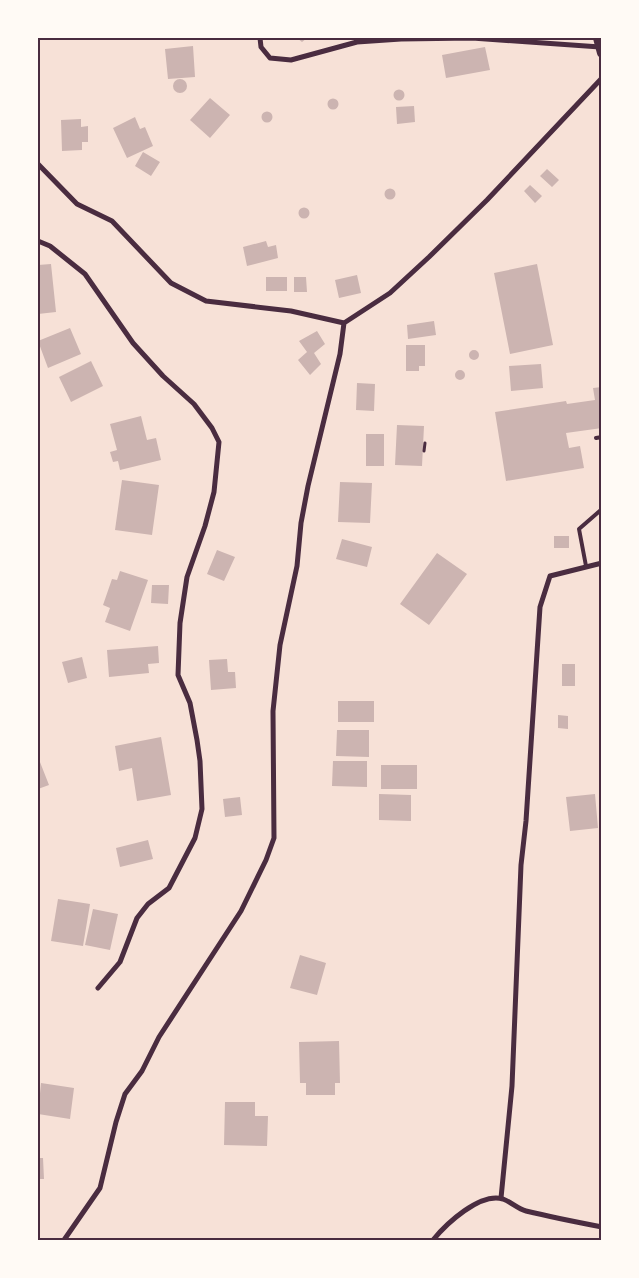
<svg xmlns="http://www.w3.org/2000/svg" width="639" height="1278" font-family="'Exo 2',sans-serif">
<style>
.building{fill:#ccb4b1}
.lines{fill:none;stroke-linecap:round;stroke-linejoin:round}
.path{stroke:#4a2c40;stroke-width:3}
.service{stroke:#4a2c40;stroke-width:4}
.minor{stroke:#4a2c40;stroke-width:5}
.secondary{stroke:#4a2c40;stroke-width:10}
.neatline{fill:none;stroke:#4a2c40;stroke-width:2}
</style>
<rect width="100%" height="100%" fill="#f7e1d7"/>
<path class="building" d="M297,38h10l-5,4z
M193,46l2,31 -27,2 -3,-30z
M485,47l5,23 -44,8 -4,-23z
M173 86a7 7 0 1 1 14 0a7 7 0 1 1-14 0Z
M393.5 95a5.5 5.5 0 1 1 11 0a5.5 5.5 0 1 1-11 0Z
M210,98l20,17 -20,23 -20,-18z
M327.5 104a5.5 5.5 0 1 1 11 0a5.5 5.5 0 1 1-11 0Z
M414,106l1,16 -18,2 -1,-17z
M261.5 117a5.5 5.5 0 1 1 11 0a5.5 5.5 0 1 1-11 0Z
M135,117l5,12 5,-2 8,19 -26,12 -14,-30z
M81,119v8l7,-1v16h-6v8l-20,1 -1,-31z
M143,152l17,10 -9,14 -16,-10z
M547,169l12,11 -7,7 -12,-11z
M530,185l12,11 -7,7 -11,-12z
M384.5 194a5.5 5.5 0 1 1 11 0a5.5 5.5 0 1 1-11 0Z
M298.5 213a5.5 5.5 0 1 1 11 0a5.5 5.5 0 1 1-11 0Z
M266,241l2,6 8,-2 2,13 -31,8 -4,-19z
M51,264l5,48 -18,2v-49z
M537,264l16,81 -43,9 -16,-81z
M357,275l4,18 -22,5 -4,-18z
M266,277h21v14h-21z
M294,277h12l1,15h-13z
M434,321l2,14 -28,4 -1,-14z
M70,328l11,26 -33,14 -10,-27z
M317,331l8,13 -11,9 7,11 -11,11 -12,-15 9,-8 -8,-11z
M406,345h19v21h-6v5h-13z
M469 355a5 5 0 1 1 10 0a5 5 0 1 1-10 0Z
M91,361l12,25 -32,16 -12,-25z
M541,364l2,24 -32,3 -2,-25z
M455 375a5 5 0 1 1 10 0a5 5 0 1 1-10 0Z
M357,383l18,1 -1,27 -18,-1z
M602,387v41l-36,5 3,15 11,-2 4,22 -78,13 -11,-69 71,-11 1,3 28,-4 -2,-12z
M141,416l6,24 9,-2 5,22 -41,10 -2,-9 -5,1 -3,-10 7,-2 -7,-26z
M397,425l27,1 -2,40 -27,-1z
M366,434h18v32h-18z
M122,480l37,5 -7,50 -37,-5z
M340,482l32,1 -2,40 -32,-1z
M554,536h15v12h-15z
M342,539l30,8 -5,20 -31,-8z
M217,550l18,7 -11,24 -17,-7z
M437,553l30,21 -38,51 -29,-21z
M120,571l28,9 -18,51 -25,-9 5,-14 -7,-3 9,-26 5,1z
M152,585h17l-1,19 -17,-1z
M158,646l1,17 -11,1 1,9 -40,4 -2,-27z
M82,657l5,21 -19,5 -6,-21z
M227,659l1,13h7l1,16 -25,2 -2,-30z
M562,664h13v22h-13z
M338,701h36v21h-36z
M558,715l10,1v13l-10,-1z
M337,730h32v27l-33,-1z
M161,737l10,58 -34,6 -5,-33 -13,3 -4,-25z
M38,757l11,28 -11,4z
M333,761h34v26l-35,-1z
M381,765h36v24h-36z
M599,790h3v24h-2z
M379,794l32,1v26l-32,-1z
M595,794l3,34 -28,3 -4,-34z
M240,797l2,18 -17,2 -2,-18z
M148,840l5,19 -33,8 -4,-19z
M58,899l32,5 -7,42 -32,-5z
M93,909l25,5 -8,36 -25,-5z
M300,955l26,8 -9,32 -27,-7z
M339,1041l1,42h-5v12h-29v-12h-6l-1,-41z
M41,1083l33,5 -4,31 -32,-5z
M225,1102h30v14h13l-1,30 -43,-1z
M38,1158h5l1,21h-6z"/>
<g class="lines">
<path class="path" d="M424,451l1,-8"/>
<path class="service" d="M596,438l6,-1
M586,566l-7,-37 23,-20"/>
<path class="minor" d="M260,38l1,9 9,11 21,2 66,-18 44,-3 71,-1 128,9
M38,164l39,40 35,17 59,62 35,18 85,10 53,12 46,-30 39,-36 58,-57 115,-122
M38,241l12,5 35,28 48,69 30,33 31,28 18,24 7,14 -5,50 -9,34 -18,51 -7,46 -2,52 12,28 7,37 3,21 2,48 -7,29 -26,50 -21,16 -11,14 -17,44 -22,26
M501,1198l11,-112 9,-221 5,-44 14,-214 10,-31 52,-13
M64,1240l36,-52 16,-66 9,-28 17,-23 17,-34 82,-126 25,-51 8,-22 -1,-127 7,-66 17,-79 4,-43 7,-37 32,-132 4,-31
M433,1240c13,-16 47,-48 70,-41 8,3 15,10 23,12 25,6 50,11 76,16"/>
<path class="secondary" d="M598,38l4,15"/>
</g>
<rect width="639" height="1278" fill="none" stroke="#fffaf5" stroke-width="78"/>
<rect x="39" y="39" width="561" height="1200" class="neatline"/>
</svg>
